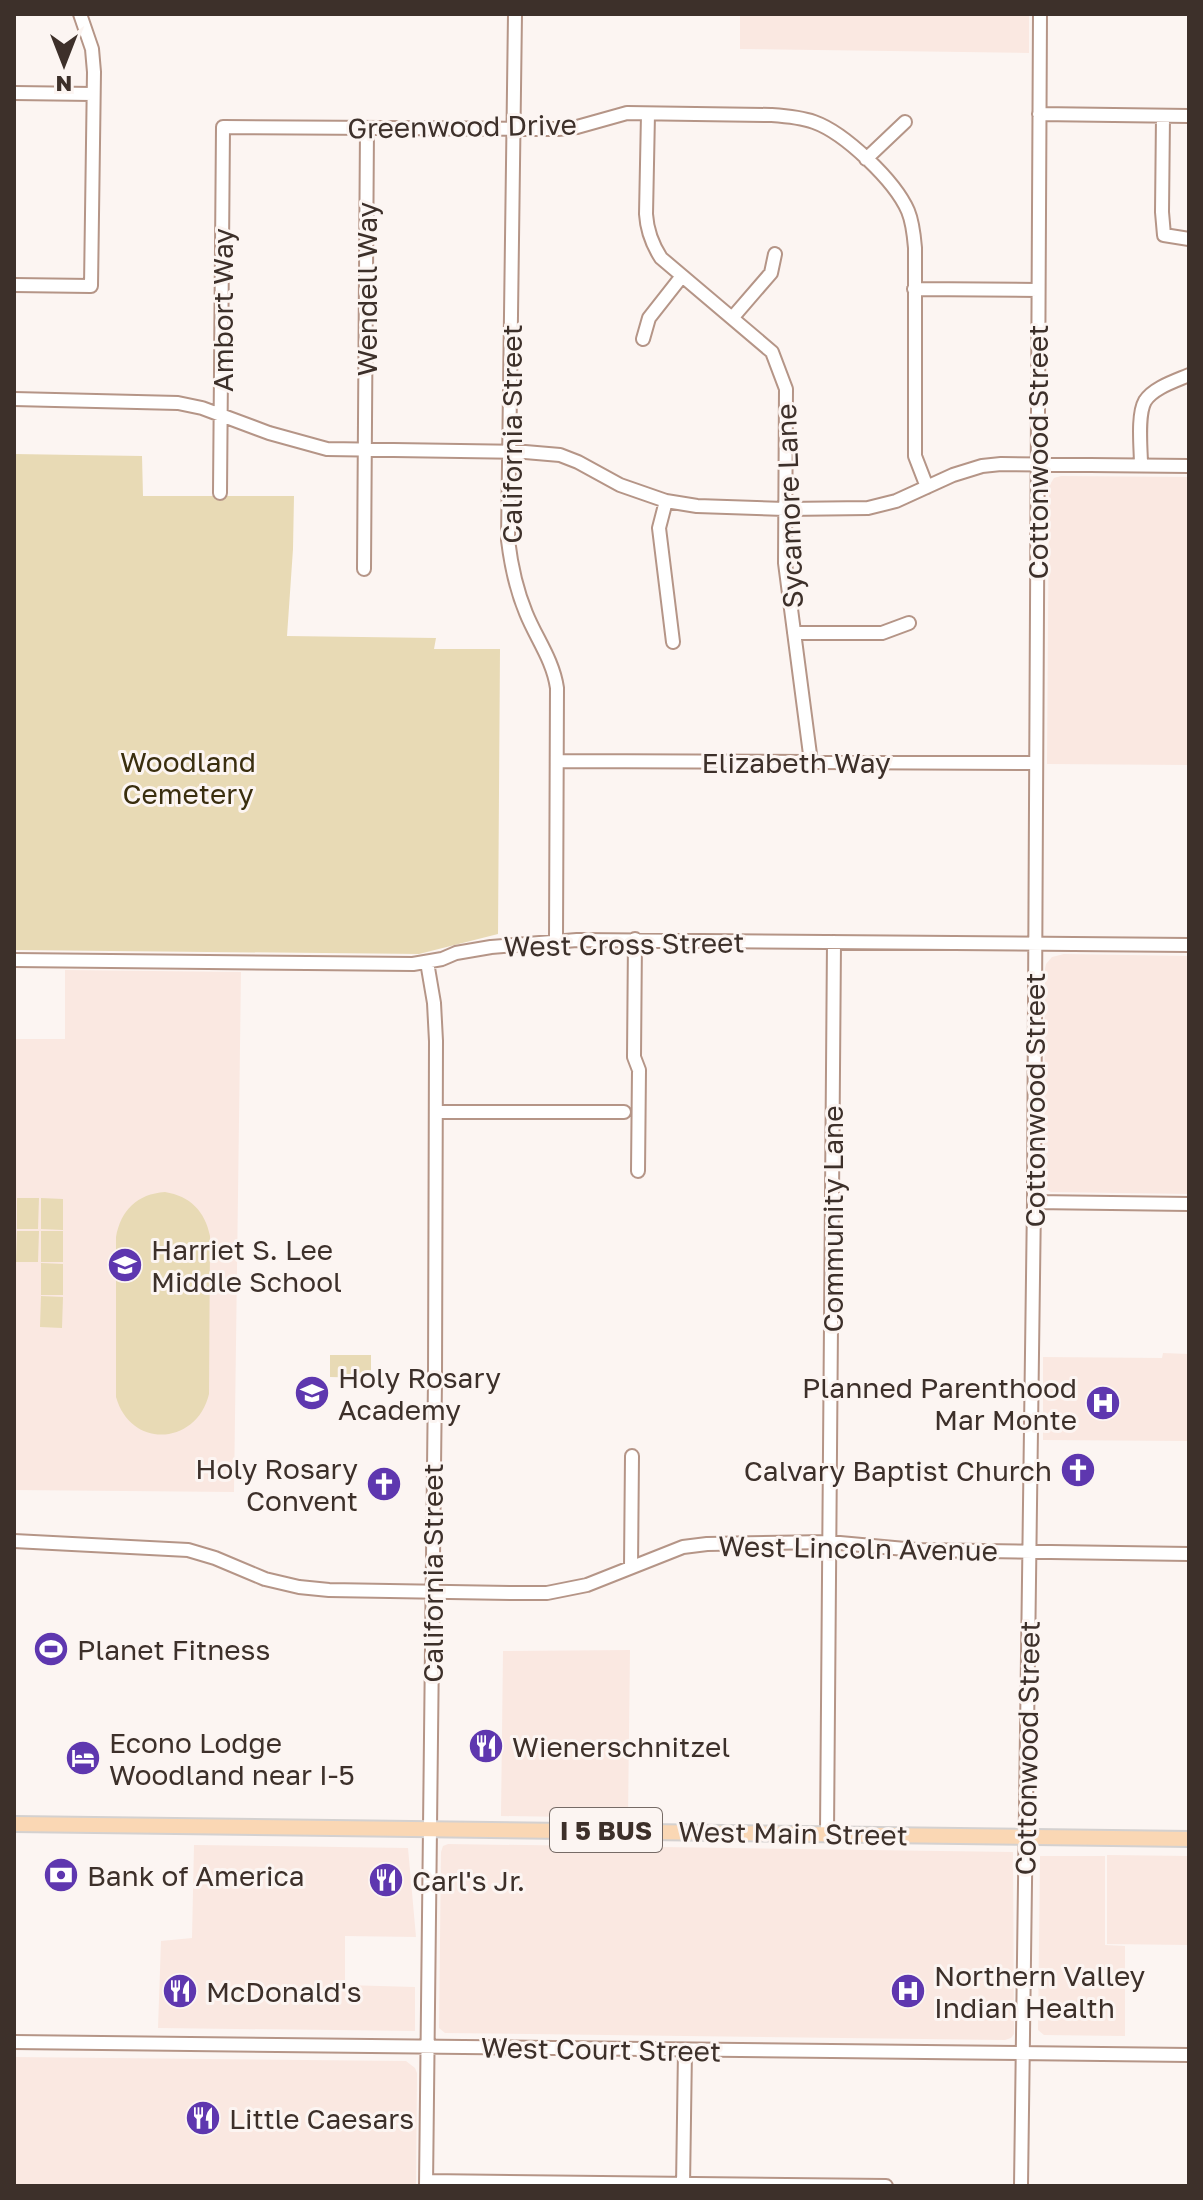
<svg xmlns="http://www.w3.org/2000/svg" width="1203" height="2200" font-family="'Golos Text',sans-serif">
<style>
.built{fill:#fae8e1}
.green{fill:#e8dab5}
.lines{fill:none;stroke-linecap:round;stroke-linejoin:round}
.minor-casing{stroke:#b59587;stroke-width:16}
.major-casing{stroke:#d4d1d0;stroke-width:18}
.minor{stroke:#fff;stroke-width:12}
.major{stroke:#fad7b4;stroke-width:14}
.labels{text-anchor:middle;dominant-baseline:central;stroke-width:6;stroke-linejoin:round;paint-order:stroke}
.shield{fill:#fcf5f2;stroke:#766b66;stroke-width:2}
.shield-label{font-size:26px;font-weight:bold;fill:#3d302a}
.street-label{font-size:28px;fill:#3d302a;stroke:#fcf5f2}
.park-label{font-size:28px;fill:#3a2e0e;stroke:#fcf5f2}
.poi-label{font-size:28px;fill:#3d302a;stroke:#fcf5f2;text-anchor:start}
</style>
<rect width="100%" height="100%" fill="#fcf5f2"/>
<path class="built" d="M740,14h289v39l-289,-4z
M1061,476l128,1v288l-142,-1 2,-278 5,-8z
M1064,954l125,2v238l-138,-2 -5,-3 -2,-4 1,-216 1,-5 6,-7z
M65,970l176,2 -7,520 -220,-2v-451h51z
M1163,1353l26,1v87l-146,-1v-83l119,1z
M630,1650l-2,168 -127,-2 2,-165z
M448,1844l565,8 1,182 -3,4 -6,2 -560,-7 -6,-5 2,-176 2,-6z
M194,1845l214,3 8,89 -71,-1v49l70,2v44l-257,-3 3,-87 31,-3z
M1107,1855l82,1v89l-82,-1z
M1040,1856h65v89l20,1v90l-81,-1 -6,-5z
M14,2057l392,4 9,7 2,5 -1,113h-402z"/>
<path class="green" d="M14,454l128,2 1,40h151l-1,53 -6,87 149,2 -2,11h66l-2,285 -79,20 -405,-4z
M165,1192c25,4 40,19 45,44l-1,158c-12,51 -78,56 -93,3v-160c5,-27 21,-43 49,-45z
M17,1198h22l-1,31h-21z
M41,1198l22,1v31l-22,-1z
M17,1231h22l-1,31h-22z
M41,1231h22v31h-22z
M41,1263l22,1v31h-22z
M41,1296l22,1 -1,31 -22,-1z
M330,1355h41v23l-41,-1z"/>
<g class="lines">
<g class="minor-casing">
<path id="minor" d="M515,14l-7,526c3,25 8,49 18,73 10,25 27,47 31,75l-1,252
M14,93l79,1
M648,114l-2,100c1,17 6,30 15,44l111,94 14,37 -1,174 26,199
M1039,114l150,2
M1163,116l-1,96 2,23 25,4
M866,159l39,-37
M14,285l77,1 3,-214 -2,-23 -12,-35
M914,289l124,1
M733,317l38,-44 4,-19
M643,339l6,-21 33,-42
M14,399l164,4 24,5 67,25 58,16 198,3 35,3 18,7 42,23 46,16 31,5 88,3 83,-1 28,-7 57,-26 29,-9 19,-2 188,2
M1141,465c0,-16 -4,-50 4,-64 8,-13 30,-20 44,-26
M220,493l3,-366 335,2 19,-2 50,-14 144,2c14,1 29,2 43,7 31,11 81,59 94,89 5,12 6,25 7,37v208l12,31
M666,501l-7,27 14,114
M364,569l3,-441
M794,633h88l27,-10
M557,761l478,2
M635,939l-1,118 5,13 -1,101
M14,960l399,4 29,-5 14,-6 35,-6 86,-7 612,5
M436,1112h188
M1034,1202l155,2
M14,1541l174,9 27,8 50,21 34,8 30,3 185,3h33l40,-8 96,-38 24,-3 122,-2 87,8 273,4
M631,1567l1,-111
M827,1833l7,-891
M14,2042l1175,13
M426,2181l460,5
M426,2186l9,-807 1,-338 -2,-38 -7,-41
M683,2186l2,-136
M1021,2186l13,-984 6,-1188"/>
</g>
<g class="major-casing">
<path id="major" d="M14,1824l1175,15"/>
</g>
<use href="#minor" class="minor"/>
<use href="#major" class="major"/>
</g>
<defs>
<g id="school-disc" transform="scale(1.8)"><circle r="9.5" fill="#5e37af" stroke="#fcf5f2"/><path d="M0-5L7-2L0 1L-7-2ZM-4 1L0 2.5L4 1V4Q0 6-4 4Z" fill="#fff"/></g>
<g id="hospital-disc" transform="scale(1.8)"><circle r="9.5" fill="#5e37af" stroke="#fcf5f2"/><path d="M-5-5h3v3.5h4V-5h3V5h-3V1.5h-4V5h-3Z" fill="#fff"/></g>
<g id="church-disc" transform="scale(1.8)"><circle r="9.5" fill="#5e37af" stroke="#fcf5f2"/><path d="M-1.2-6h2.4v3.5h3.3v2.4h-3.3V6h-2.4V-.1h-3.3v-2.4h3.3Z" fill="#fff"/></g>
<g id="stadium-disc" transform="scale(1.8)"><circle r="9.5" fill="#5e37af" stroke="#fcf5f2"/><path d="M0-5a6.5 5 0 1 0 0 10a6.5 5 0 1 0 0-10ZM-3.5-1.8h7v3.6h-7Z" fill="#fff"/></g>
<g id="restaurant-disc" transform="scale(1.8)"><circle r="9.5" fill="#5e37af" stroke="#fcf5f2"/><path d="M-5-6h1v4h1v-4h1v4h1v-4h1v5L-1.5 .5V6h-2V.5L-5-1ZM5-6V6H3V1.5H1.5Q1.5-4 5-6Z" fill="#fff"/></g>
<g id="hotel-disc" transform="scale(1.8)"><circle r="9.5" fill="#5e37af" stroke="#fcf5f2"/><path d="M-6-4.5h1.5V1H6V5H4.5V3h-9V5H-6ZM-4 0a1.8 1.8 0 1 1 3.6 0ZM.5 0V-2.5h3Q6-2.5 6 0Z" fill="#fff"/></g>
<g id="bank-disc" transform="scale(1.8)"><circle r="9.5" fill="#5e37af" stroke="#fcf5f2"/><path d="M-6-4H6V4H-6ZM0-2.3a2.3 2.3 0 1 0 0 4.6a2.3 2.3 0 1 0 0-4.6Z" fill="#fff"/></g>
</defs>
<g fill-rule="evenodd">
<use href="#school-disc" x="125" y="1265"/>
<use href="#school-disc" x="312" y="1393"/>
<use href="#hospital-disc" x="1103" y="1403"/>
<use href="#church-disc" x="1078" y="1470"/>
<use href="#church-disc" x="384" y="1484"/>
<use href="#stadium-disc" x="51" y="1649"/>
<use href="#restaurant-disc" x="486" y="1746"/>
<use href="#hotel-disc" x="83" y="1758"/>
<use href="#bank-disc" x="61" y="1875"/>
<use href="#restaurant-disc" x="386" y="1880"/>
<use href="#restaurant-disc" x="180" y="1991"/>
<use href="#hospital-disc" x="908" y="1991"/>
<use href="#restaurant-disc" x="203" y="2118"/>
</g>
<g class="labels">
<rect class="shield" x="550" y="1808" width="112" height="44" rx="6"/>
<g class="shield-label">
<text x="606" y="1830">I 5 BUS</text>
</g>
<g class="street-label">
<text transform="translate(462 126) rotate(-1)">Greenwood Drive</text>
<text transform="translate(366 289) rotate(-90)">Wendell Way</text>
<text transform="translate(222 310) rotate(-90)">Ambort Way</text>
<text transform="translate(511 434) rotate(-90)">California Street</text>
<text transform="translate(1037 452) rotate(-90)">Cottonwood Street</text>
<text transform="translate(789 506) rotate(-92)">Sycamore Lane</text>
<text x="796" y="762">Elizabeth Way</text>
<text transform="translate(624 944) rotate(-1)">West Cross Street</text>
<text transform="translate(1034 1100) rotate(-90)">Cottonwood Street</text>
<text transform="translate(832 1219) rotate(-90)">Community Lane</text>
<text transform="translate(858 1548) rotate(1)">West Lincoln Avenue</text>
<text transform="translate(432 1573) rotate(-90)">California Street</text>
<text transform="translate(1027 1748) rotate(-89)">Cottonwood Street</text>
<text transform="translate(793 1833) rotate(1)">West Main Street</text>
<text transform="translate(601 2049) rotate(1)">West Court Street</text>
</g>
<g class="park-label">
<text x="188" y="761">Woodland<tspan x="188" dy="32">Cemetery</tspan></text>
</g>
<g class="poi-label">
<text x="151" y="1249">Harriet S. Lee<tspan x="151" dy="32">Middle School</tspan></text>
<text x="338" y="1377">Holy Rosary<tspan x="338" dy="32">Academy</tspan></text>
<text x="1077" y="1387" text-anchor="end">Planned Parenthood<tspan x="1077" dy="32">Mar Monte</tspan></text>
<text x="358" y="1468" text-anchor="end">Holy Rosary<tspan x="358" dy="32">Convent</tspan></text>
<text x="1052" y="1470" text-anchor="end">Calvary Baptist Church</text>
<text x="77" y="1649">Planet Fitness</text>
<text x="109" y="1742">Econo Lodge<tspan x="109" dy="32">Woodland near I-5</tspan></text>
<text x="512" y="1746">Wienerschnitzel</text>
<text x="87" y="1875">Bank of America</text>
<text x="412" y="1880">Carl's Jr.</text>
<text x="934" y="1975">Northern Valley<tspan x="934" dy="32">Indian Health</tspan></text>
<text x="206" y="1991">McDonald's</text>
<text x="229" y="2118">Little Caesars</text>
</g>
</g>
<rect width="1203" height="2200" fill="none" stroke="#3d302a" stroke-width="32"/>
<g transform="translate(64 64) rotate(180)" stroke="#fcf5f2" stroke-width="6" paint-order="stroke">
<path d="M0-6L14 30L0 20L-14 30Z" fill="#3d302a"/>
<text y="-12" font-size="22" font-weight="bold" text-anchor="middle" fill="#3d302a">N</text>
</g>
</svg>
